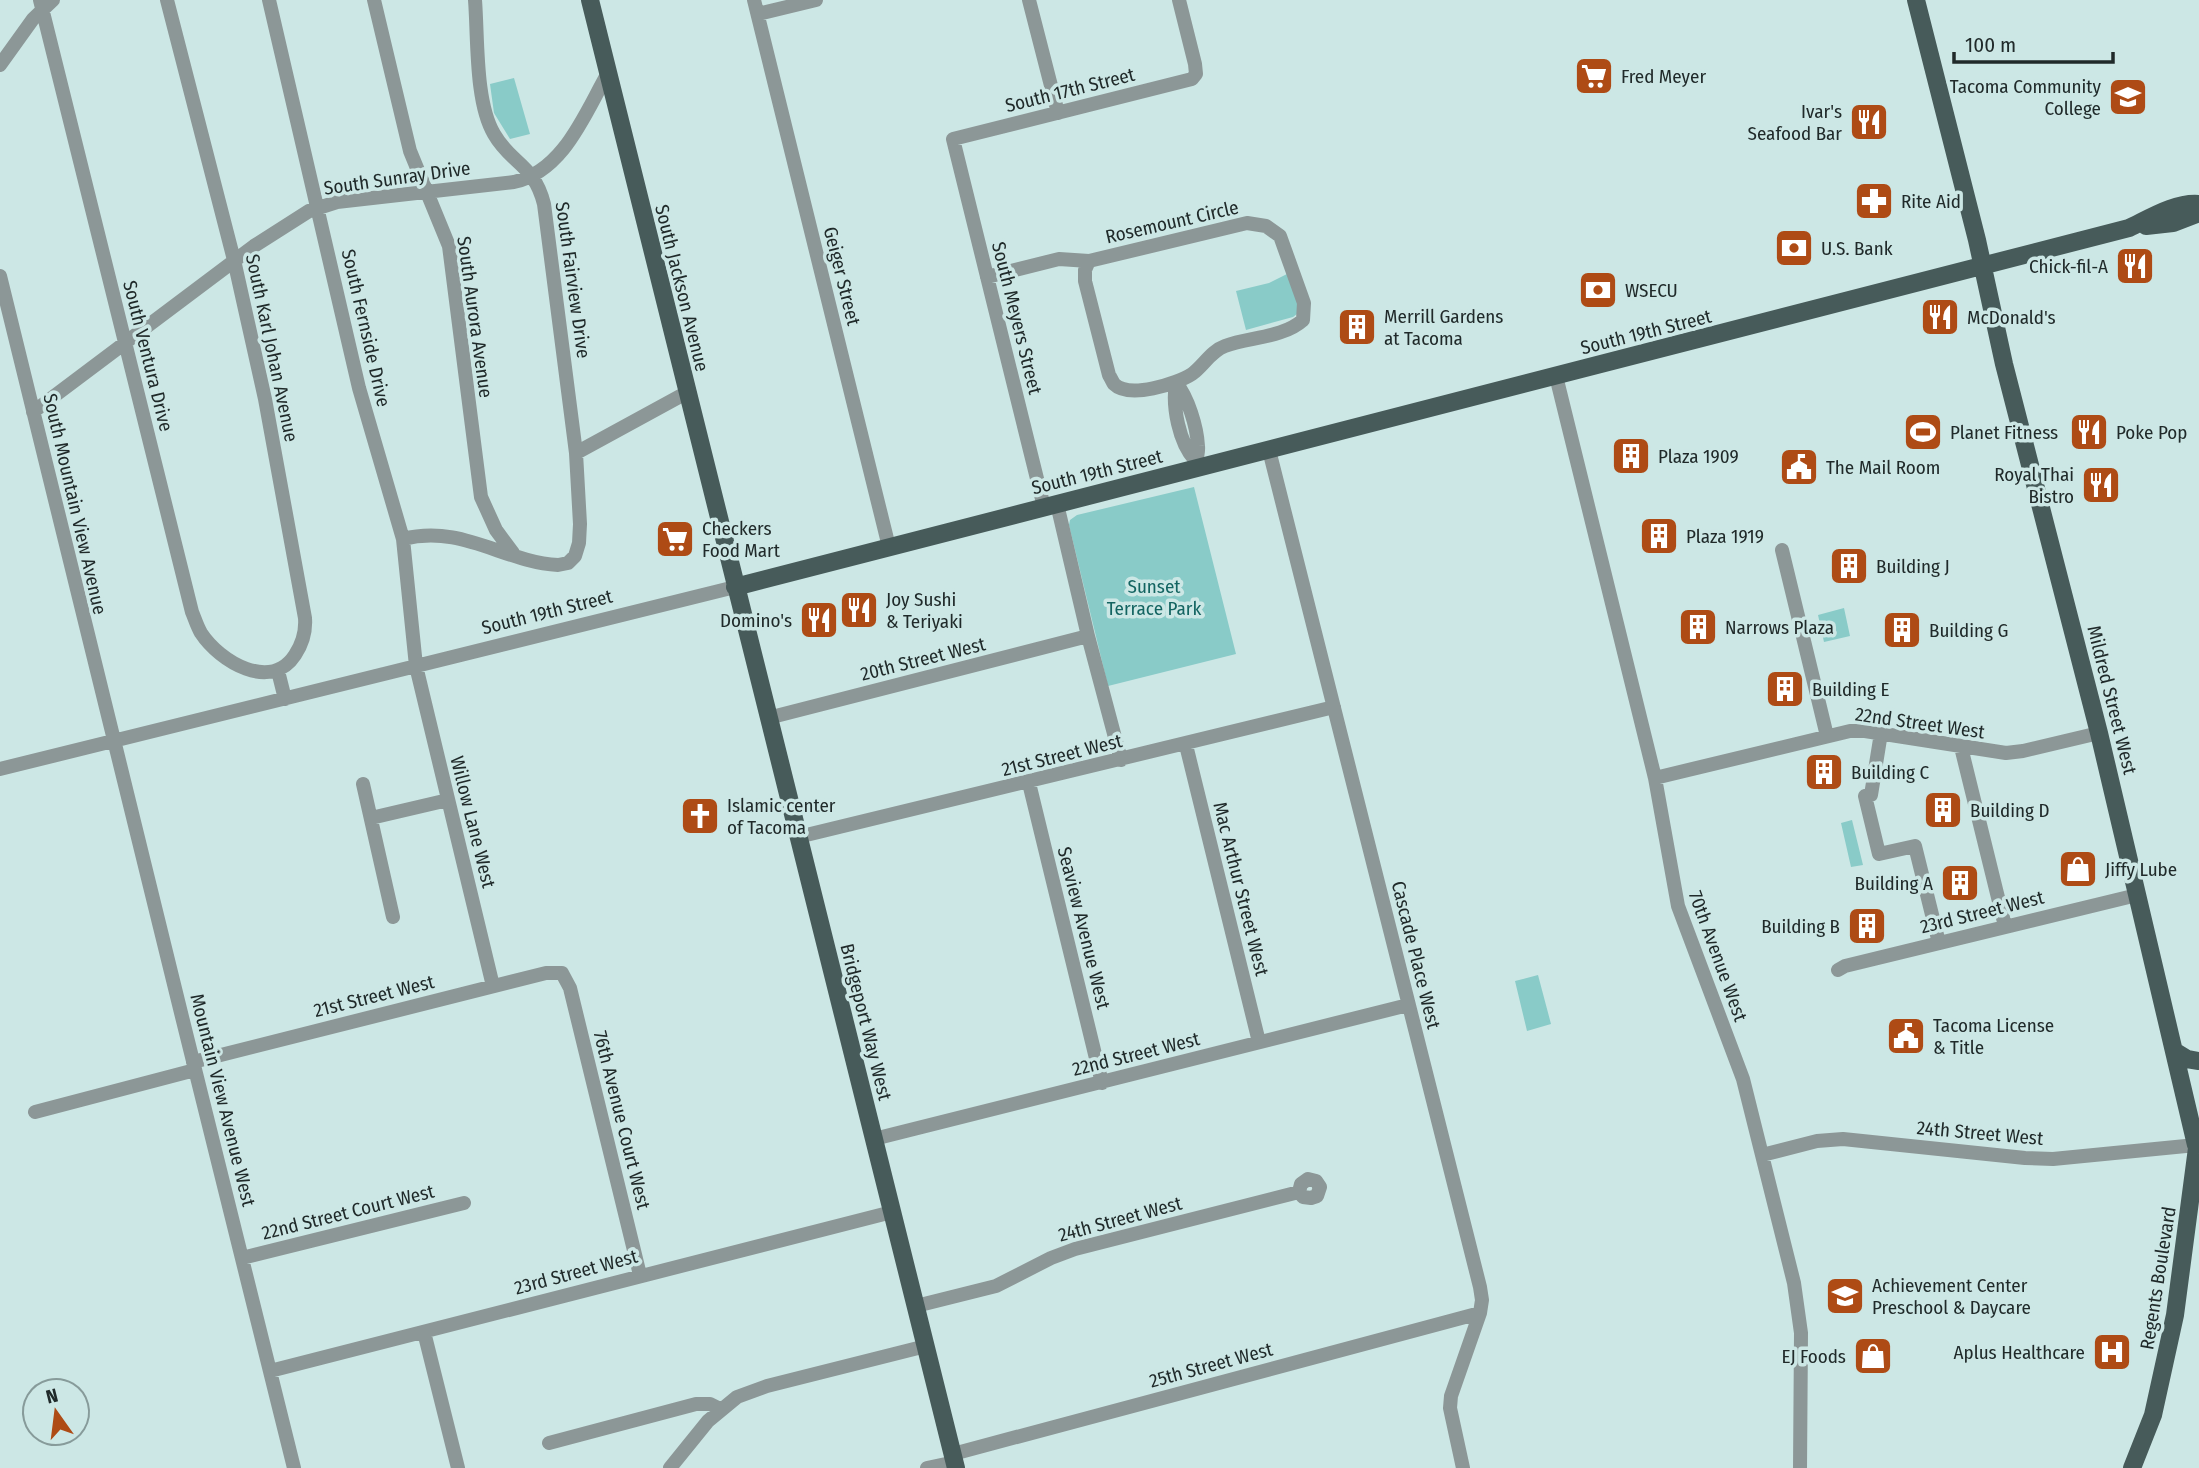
<svg xmlns="http://www.w3.org/2000/svg" width="2199" height="1468" font-family="'Fira Sans Condensed',sans-serif">
<style>
.green{fill:#89cbc8}
.lines{fill:none;stroke-linecap:round;stroke-linejoin:round}
.minor{stroke:#8c9797;stroke-width:14}
.major{stroke:#475b5a;stroke-width:18}
.labels{text-anchor:middle;dominant-baseline:central;stroke-width:7;stroke-linejoin:round;paint-order:stroke}
.poi-label{font-size:19px;fill:#202a2a;stroke:#cce7e5;text-anchor:start}
.street-label{font-size:19px;fill:#202a2a;stroke:#cce7e5}
.park-label{font-size:19px;fill:#136461;stroke:#cce7e5}
</style>
<rect width="100%" height="100%" fill="#cce7e5"/>
<path class="green" d="M514,78l16,56 -20,5 -16,-26 -4,-29z
M1289,273l8,29v12l-4,3 -47,13 -10,-39 33,-8z
M1194,487l42,167 -128,32 -39,-161 1,-5 7,-5z
M1844,608l6,28 -26,6 -6,-27z
M1852,820l11,45 -12,2 -10,-44z
M1538,975l13,49 -24,7 -12,-50z"/>
<g class="lines">
<path class="minor" d="M40,0l152,612c3,7 5,14 9,21 19,29 70,59 94,22 8,-12 11,-24 10,-37l-40,-219 -31,-139 -67,-260
M269,0l90,388 44,151 13,127 77,320
M374,0l36,151 39,95 32,251 15,33 17,23
M754,0l135,547
M1029,0l29,113
M758,14l58,-14
M0,65l33,-46 20,-19
M0,276c97,397 195,795 294,1192
M987,277l72,-18 30,2 158,-38 19,3 14,10 24,67 -1,17c-20,18 -54,17 -78,26 -14,5 -21,19 -33,28 -15,10 -63,25 -78,10 -2,-3 -3,-6 -5,-9l-24,-94v-11l4,-9
M1556,376l99,402 23,128 65,173 51,204 7,50 -1,135
M1176,383c12,14 21,44 22,63 1,8 -3,14 -1,22
M1176,383c-4,23 3,60 19,77
M33,412l221,-166 55,-35 28,-9 177,-20c50,-11 71,-69 94,-109
M1269,450l211,837 2,13 -2,13 -29,83 -1,12 13,60
M576,453l110,-60
M1057,504l31,132 33,124
M1044,507l-91,-368 239,-60 4,-5 -1,-10 -16,-64
M403,539c59,-15 101,23 155,26l10,-2 7,-7 4,-13 1,-19 -4,-71 -32,-249c-10,-40 -33,-40 -50,-70 -19,-32 -16,-96 -19,-134
M1782,550l45,186
M278,671l7,28
M768,718l320,-82
M1881,733l-10,62 -6,1 14,58 36,-8 24,97
M1186,745l73,297
M1961,747l44,179
M0,769l735,-182
M1655,778l195,-47h15l141,22 17,-2 76,-18
M1029,783l73,300
M363,784l30,133
M371,818l77,-18
M798,837l536,-130
M1838,970l7,-4 292,-71
M193,1062l353,-89h16l8,15 70,287
M35,1112l160,-42
M874,1139l534,-134
M1762,1155l55,-14 26,-2 182,19 28,1 143,-14 2,9
M242,1258l222,-55
M916,1306l80,-20 55,-28 24,-9 224,-57 4,5 8,1 6,-2 3,-9 -4,-6 -8,-2 -7,5 -2,8
M424,1332l34,136
M270,1371l622,-159
M549,1443l147,-39h14l10,5
M953,1454l527,-141
M670,1468l38,-47 29,-24 30,-11 159,-40
M927,1468l28,-6"/>
<path class="major" d="M590,0l366,1468
M1916,0l61,240 27,124 95,369 97,412
M2146,226l27,-3 26,-10
M735,587l1394,-359c21,-10 46,-26 70,-24
M2174,1051l13,8 12,2
M2132,1468l21,-53 22,-100 24,-182"/>
</g>
<defs>
<g id="supermarket-square" transform="scale(2.0125)"><rect x="-9" y="-9" width="18" height="18" rx="4" fill="#ae4b15" stroke="#cce7e5"/><path d="M-6-5.5h2.5l.6 2H6L4.5 2H-2.5L-4.4-4H-6ZM-1.5 3.2a1.3 1.3 0 1 0 .1 0ZM3 3.2a1.3 1.3 0 1 0 .1 0Z" fill="#fff"/></g>
<g id="university-square" transform="scale(2.0125)"><rect x="-9" y="-9" width="18" height="18" rx="4" fill="#ae4b15" stroke="#cce7e5"/><path d="M0-5L7-2L0 1L-7-2ZM-4 1L0 2.5L4 1V4Q0 6-4 4Z" fill="#fff"/></g>
<g id="restaurant-square" transform="scale(2.0125)"><rect x="-9" y="-9" width="18" height="18" rx="4" fill="#ae4b15" stroke="#cce7e5"/><path d="M-5-6h1v4h1v-4h1v4h1v-4h1v5L-1.5 .5V6h-2V.5L-5-1ZM5-6V6H3V1.5H1.5Q1.5-4 5-6Z" fill="#fff"/></g>
<g id="pharmacy-square" transform="scale(2.0125)"><rect x="-9" y="-9" width="18" height="18" rx="4" fill="#ae4b15" stroke="#cce7e5"/><path d="M-2-6h4v4h4v4h-4v4h-4v-4h-4v-4h4Z" fill="#fff"/></g>
<g id="bank-square" transform="scale(2.0125)"><rect x="-9" y="-9" width="18" height="18" rx="4" fill="#ae4b15" stroke="#cce7e5"/><path d="M-6-4H6V4H-6ZM0-2.3a2.3 2.3 0 1 0 0 4.6a2.3 2.3 0 1 0 0-4.6Z" fill="#fff"/></g>
<g id="building-square" transform="scale(2.0125)"><rect x="-9" y="-9" width="18" height="18" rx="4" fill="#ae4b15" stroke="#cce7e5"/><path d="M-4-6H4V6H1V3H-1V6H-4ZM-2.5-4.3h1.7v1.8h-1.7ZM.8-4.3h1.7v1.8H.8ZM-2.5-1h1.7V.8h-1.7ZM.8-1h1.7V.8H.8Z" fill="#fff"/></g>
<g id="stadium-square" transform="scale(2.0125)"><rect x="-9" y="-9" width="18" height="18" rx="4" fill="#ae4b15" stroke="#cce7e5"/><path d="M0-5a6.5 5 0 1 0 0 10a6.5 5 0 1 0 0-10ZM-3.5-1.8h7v3.6h-7Z" fill="#fff"/></g>
<g id="civic-square" transform="scale(2.0125)"><rect x="-9" y="-9" width="18" height="18" rx="4" fill="#ae4b15" stroke="#cce7e5"/><path d="M-.6-6.5H3V-4.5H.6V-3L4-1V1h2V6H-6V1h2V-1L-.6-3ZM-1.2 2.5V6h2.4V2.5Z" fill="#fff"/></g>
<g id="church-square" transform="scale(2.0125)"><rect x="-9" y="-9" width="18" height="18" rx="4" fill="#ae4b15" stroke="#cce7e5"/><path d="M-1.2-6h2.4v3.5h3.3v2.4h-3.3V6h-2.4V-.1h-3.3v-2.4h3.3Z" fill="#fff"/></g>
<g id="shop-square" transform="scale(2.0125)"><rect x="-9" y="-9" width="18" height="18" rx="4" fill="#ae4b15" stroke="#cce7e5"/><path d="M-5-2.5h2.3a2.7 3.5 0 0 1 5.4 0H5L5.5 6h-11ZM-1.5-2.5h3a1.5 2.3 0 0 0-3 0Z" fill="#fff"/></g>
<g id="school-square" transform="scale(2.0125)"><rect x="-9" y="-9" width="18" height="18" rx="4" fill="#ae4b15" stroke="#cce7e5"/><path d="M0-5L7-2L0 1L-7-2ZM-4 1L0 2.5L4 1V4Q0 6-4 4Z" fill="#fff"/></g>
<g id="hospital-square" transform="scale(2.0125)"><rect x="-9" y="-9" width="18" height="18" rx="4" fill="#ae4b15" stroke="#cce7e5"/><path d="M-5-5h3v3.5h4V-5h3V5h-3V1.5h-4V5h-3Z" fill="#fff"/></g>
</defs>
<g fill-rule="evenodd">
<use href="#supermarket-square" x="1594" y="76"/>
<use href="#university-square" x="2128" y="97"/>
<use href="#restaurant-square" x="1869" y="122"/>
<use href="#pharmacy-square" x="1874" y="201"/>
<use href="#bank-square" x="1794" y="248"/>
<use href="#restaurant-square" x="2135" y="266"/>
<use href="#bank-square" x="1598" y="290"/>
<use href="#restaurant-square" x="1940" y="317"/>
<use href="#building-square" x="1357" y="327"/>
<use href="#stadium-square" x="1923" y="432"/>
<use href="#restaurant-square" x="2089" y="432"/>
<use href="#building-square" x="1631" y="456"/>
<use href="#civic-square" x="1799" y="467"/>
<use href="#restaurant-square" x="2101" y="485"/>
<use href="#building-square" x="1659" y="536"/>
<use href="#supermarket-square" x="675" y="539"/>
<use href="#building-square" x="1849" y="566"/>
<use href="#restaurant-square" x="859" y="610"/>
<use href="#restaurant-square" x="819" y="620"/>
<use href="#building-square" x="1698" y="627"/>
<use href="#building-square" x="1902" y="630"/>
<use href="#building-square" x="1785" y="689"/>
<use href="#building-square" x="1824" y="772"/>
<use href="#building-square" x="1943" y="810"/>
<use href="#church-square" x="700" y="816"/>
<use href="#shop-square" x="2078" y="869"/>
<use href="#building-square" x="1960" y="883"/>
<use href="#building-square" x="1867" y="926"/>
<use href="#civic-square" x="1906" y="1036"/>
<use href="#school-square" x="1845" y="1296"/>
<use href="#hospital-square" x="2112" y="1352"/>
<use href="#shop-square" x="1873" y="1356"/>
</g>
<g class="labels">
<g class="poi-label">
<text x="1621" y="76">Fred Meyer</text>
<text x="2101" y="86" text-anchor="end">Tacoma Community<tspan x="2101" dy="22">College</tspan></text>
<text x="1842" y="111" text-anchor="end">Ivar's<tspan x="1842" dy="22">Seafood Bar</tspan></text>
<text x="1901" y="201">Rite Aid</text>
<text x="1821" y="248">U.S. Bank</text>
<text x="2108" y="266" text-anchor="end">Chick-fil-A</text>
<text x="1625" y="290">WSECU</text>
<text x="1384" y="316">Merrill Gardens<tspan x="1384" dy="22">at Tacoma</tspan></text>
<text x="1967" y="317">McDonald's</text>
<text x="1950" y="432">Planet Fitness</text>
<text x="2116" y="432">Poke Pop</text>
<text x="1658" y="456">Plaza 1909</text>
<text x="1826" y="467">The Mail Room</text>
<text x="2074" y="474" text-anchor="end">Royal Thai<tspan x="2074" dy="22">Bistro</tspan></text>
<text x="702" y="528">Checkers<tspan x="702" dy="22">Food Mart</tspan></text>
<text x="1686" y="536">Plaza 1919</text>
<text x="1876" y="566">Building J</text>
<text x="886" y="599">Joy Sushi<tspan x="886" dy="22">&amp; Teriyaki</tspan></text>
<text x="792" y="620" text-anchor="end">Domino's</text>
<text x="1725" y="627">Narrows Plaza</text>
<text x="1929" y="630">Building G</text>
<text x="1812" y="689">Building E</text>
<text x="1851" y="772">Building C</text>
<text x="727" y="805">Islamic center<tspan x="727" dy="22">of Tacoma</tspan></text>
<text x="1970" y="810">Building D</text>
<text x="2105" y="869">Jiffy Lube</text>
<text x="1933" y="883" text-anchor="end">Building A</text>
<text x="1840" y="926" text-anchor="end">Building B</text>
<text x="1933" y="1025">Tacoma License<tspan x="1933" dy="22">&amp; Title</tspan></text>
<text x="1872" y="1285">Achievement Center<tspan x="1872" dy="22">Preschool &amp; Daycare</tspan></text>
<text x="2085" y="1352" text-anchor="end">Aplus Healthcare</text>
<text x="1846" y="1356" text-anchor="end">EJ Foods</text>
</g>
<g class="street-label">
<text transform="translate(1070 90) rotate(-14)">South 17th Street</text>
<text transform="translate(397 178) rotate(-8)">South Sunray Drive</text>
<text transform="translate(1172 222) rotate(-13)">Rosemount Circle</text>
<text transform="translate(842 276) rotate(76)">Geiger Street</text>
<text transform="translate(573 280) rotate(82)">South Fairview Drive</text>
<text transform="translate(682 288) rotate(76)">South Jackson Avenue</text>
<text transform="translate(475 317) rotate(82)">South Aurora Avenue</text>
<text transform="translate(1017 318) rotate(76)">South Meyers Street</text>
<text transform="translate(366 328) rotate(77)">South Fernside Drive</text>
<text transform="translate(1646 332) rotate(-14)">South 19th Street</text>
<text transform="translate(272 348) rotate(78)">South Karl Johan Avenue</text>
<text transform="translate(148 356) rotate(76)">South Ventura Drive</text>
<text transform="translate(1097 472) rotate(-14)">South 19th Street</text>
<text transform="translate(75 504) rotate(77)">South Mountain View Avenue</text>
<text transform="translate(547 612) rotate(-14)">South 19th Street</text>
<text transform="translate(923 659) rotate(-14)">20th Street West</text>
<text transform="translate(2112 700) rotate(76)">Mildred Street West</text>
<text transform="translate(1920 723) rotate(8)">22nd Street West</text>
<text transform="translate(1062 755) rotate(-14)">21st Street West</text>
<text transform="translate(473 822) rotate(76)">Willow Lane West</text>
<text transform="translate(1241 889) rotate(76)">Mac Arthur Street West</text>
<text transform="translate(1982 912) rotate(-14)">23rd Street West</text>
<text transform="translate(1084 928) rotate(76)">Seaview Avenue West</text>
<text transform="translate(1416 955) rotate(76)">Cascade Place West</text>
<text transform="translate(1718 956) rotate(70)">70th Avenue West</text>
<text transform="translate(374 996) rotate(-14)">21st Street West</text>
<text transform="translate(866 1022) rotate(76)">Bridgeport Way West</text>
<text transform="translate(1136 1054) rotate(-14)">22nd Street West</text>
<text transform="translate(223 1100) rotate(76)">Mountain View Avenue West</text>
<text transform="translate(622 1120) rotate(76)">76th Avenue Court West</text>
<text transform="translate(1980 1133) rotate(5)">24th Street West</text>
<text transform="translate(348 1212) rotate(-14)">22nd Street Court West</text>
<text transform="translate(1120 1219) rotate(-15)">24th Street West</text>
<text transform="translate(576 1272) rotate(-15)">23rd Street West</text>
<text transform="translate(2158 1278) rotate(-81)">Regents Boulevard</text>
<text transform="translate(1211 1365) rotate(-15)">25th Street West</text>
</g>
<g class="park-label">
<text x="1154" y="586">Sunset<tspan x="1154" dy="22">Terrace Park</tspan></text>
</g>
</g>
<g transform="translate(56 1412) rotate(346)"><circle r="33" fill="#cce7e5" stroke="#879b9a" stroke-width="2"/>
<path d="M0-5L12 26L0 18L-12 26Z" fill="#ae4b15"/>
<text y="-10" font-size="19" font-weight="bold" text-anchor="middle" fill="#202a2a">N</text>
</g>
<path d="M1954 52v10h159v-10" fill="none" stroke="#202a2a" stroke-width="3.5"/>
<text x="1965" y="52" font-size="21" fill="#202a2a" stroke="#cce7e5" stroke-width="5" paint-order="stroke">100 m</text>
</svg>
